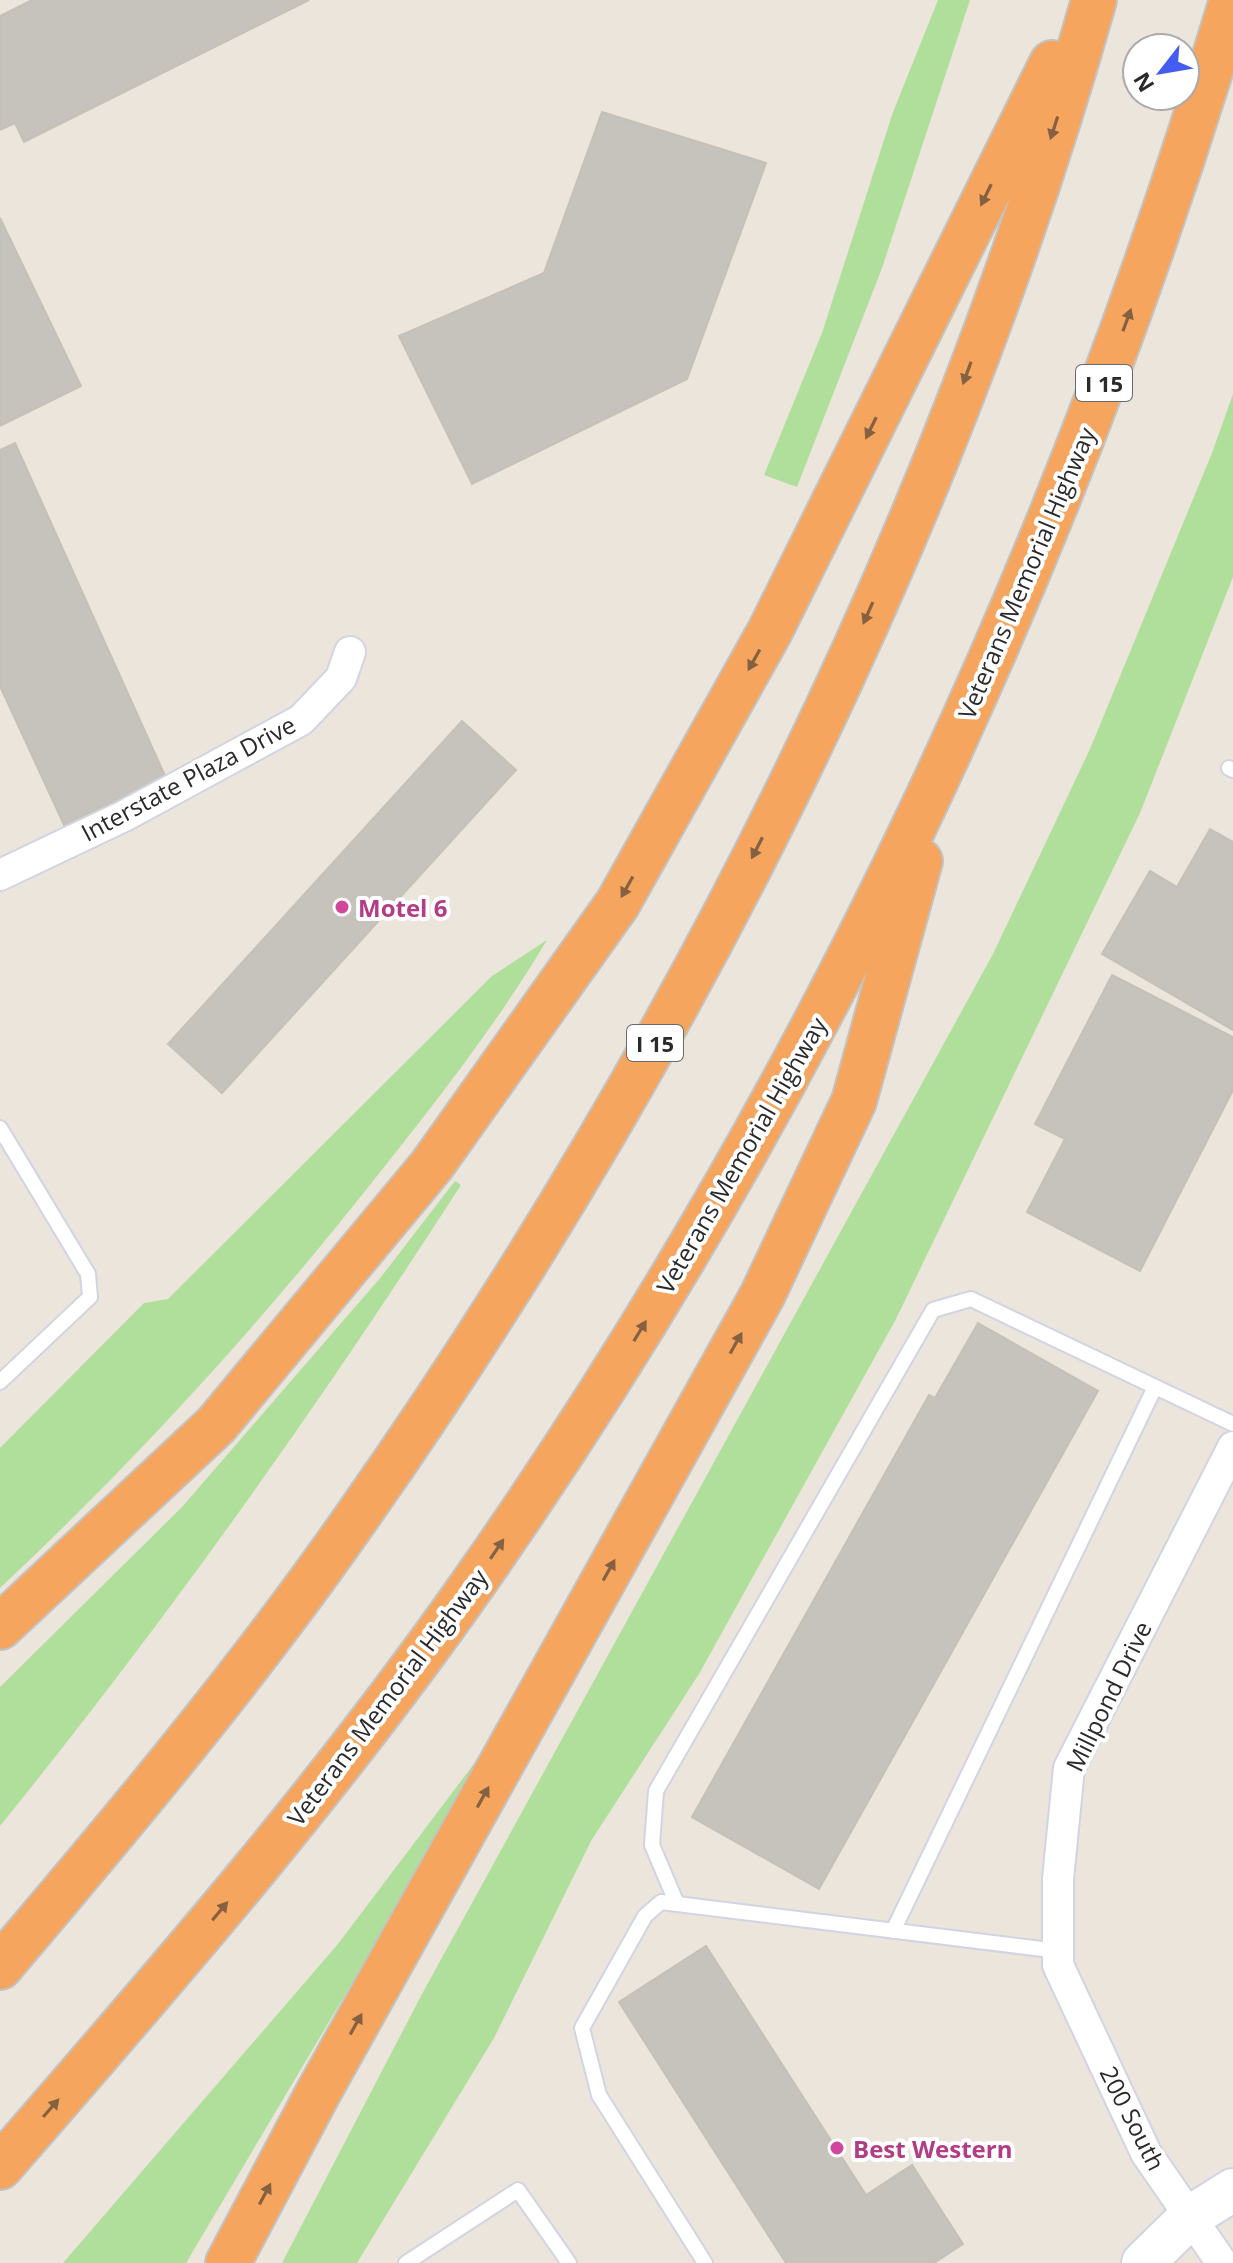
<svg xmlns="http://www.w3.org/2000/svg" width="1233" height="2263" font-family="'Open Sans',sans-serif">
<style>
.green{fill:#b0df9b}
.building{fill:#c6c2bc;stroke:#c6c1b6;stroke-width:2}
.lines{fill:none;stroke-linecap:round;stroke-linejoin:round}
.lane-casing{stroke:#d2d4e2;stroke-width:18}
.street-casing{stroke:#d2d4e2;stroke-width:34}
.secondary-casing{stroke:#d2d4e2;stroke-width:46}
.highway-casing{stroke:#c3c3c3;stroke-width:48}
.lane{stroke:#fff;stroke-width:14}
.street{stroke:#fff;stroke-width:30}
.secondary{stroke:#fff;stroke-width:42}
.highway{stroke:#f5a55d;stroke-width:44}
.oneway{fill:#856141}
.hotel-dot{fill:#d1479c;stroke:#fff;stroke-width:3}
.labels{text-anchor:middle;dominant-baseline:central;stroke-width:8;stroke-linejoin:round;paint-order:stroke}
.shield{fill:#fff;stroke:#6a6a6a;stroke-width:2}
.shield-label{font-size:22px;font-weight:bold;fill:#2a2a2a}
.street-label{font-size:24px;fill:#2a2a2a;stroke:#fff}
.hotel-label{font-size:24px;font-weight:bold;fill:#b23c85;stroke:#fff;text-anchor:start}
</style>
<rect width="100%" height="100%" fill="#ebe5dc"/>
<path class="green" d="M938,0h32l-88,268 -85,219 -33,-12 58,-142 71,-221z
M1233,394v183l-93,236 -244,506 -197,355 -108,167 -97,197 -137,225h-75l140,-269 571,-1040 97,-205 122,-296z
M547,940c-52,87 -115,167 -178,246 -113,143 -236,277 -369,402v-140l144,-145 24,-4 324,-323z
M455,1181l6,4c-143,222 -295,436 -461,641v-139l182,-180 199,-230z
M507,1720l2,7 -119,192 -204,344h-123l275,-319z"/>
<path class="building" d="M32,0h277l-285,142 -9,-19 -15,7v-114z
M602,112l164,51 -79,216 -215,105 -73,-148 145,-63z
M0,218l81,168 -81,40z
M15,443l151,335 -102,47 -64,-139v-236z
M462,721l54,49 -294,323 -54,-49z
M1210,829l23,13v188l-131,-76 48,-83 27,16z
M1112,975l121,62v53l-93,181 -113,-59 38,-73 -30,-15z
M978,1323l120,68 -279,498 -127,-72 237,-422 6,3z
M706,1946l160,249 46,-30 51,79 -29,19h-148l-167,-261z"/>
<g class="lines">
<g class="lane-casing">
<path id="lane" d="M1229,768l4,2
M0,1128l88,146 2,23 -90,85
M677,1904l-25,-59 4,-54 277,-481 38,-11 262,125
M893,1931l262,-544
M406,2263l112,-73 51,73
M705,2263l-106,-168 -17,-67 63,-112 16,-14 397,49"/>
</g>
<g class="street-casing">
<path id="street" d="M0,875l124,-59 177,-96 40,-42 9,-26
M1222,2263l-76,-110 -88,-188v-86l11,-111 164,-321"/>
</g>
<g class="secondary-casing">
<path id="secondary" d="M1143,2263l47,-46 43,-27"/>
</g>
<g class="highway-casing">
<path id="highway" d="M0,1627l216,-202 216,-260 186,-262 152,-272 282,-568
M0,1967c123,-145 245,-290 354,-446 322,-458 588,-982 740,-1521
M0,2167c169,-194 338,-388 484,-599 333,-479 581,-1010 748,-1568
M228,2263l90,-170 444,-797 92,-195 66,-240"/>
</g>
<use href="#lane" class="lane"/>
<use href="#street" class="street"/>
<use href="#secondary" class="secondary"/>
<use href="#highway" class="highway"/>
</g>
<defs><path id="oneway-solid" d="M-6-.8H1V-3.2L6.5 0L1 3.2V.8H-6Z" transform="scale(2)"/></defs>
<g class="oneway">
<use href="#oneway-solid" transform="translate(1054 128) rotate(108)"/>
<use href="#oneway-solid" transform="translate(986 195) rotate(116)"/>
<use href="#oneway-solid" transform="translate(1127 320) rotate(-70)"/>
<use href="#oneway-solid" transform="translate(967 373) rotate(110)"/>
<use href="#oneway-solid" transform="translate(871 428) rotate(116)"/>
<use href="#oneway-solid" transform="translate(868 613) rotate(114)"/>
<use href="#oneway-solid" transform="translate(754 660) rotate(119)"/>
<use href="#oneway-solid" transform="translate(757 848) rotate(117)"/>
<use href="#oneway-solid" transform="translate(627 887) rotate(119)"/>
<use href="#oneway-solid" transform="translate(640 1331) rotate(-59)"/>
<use href="#oneway-solid" transform="translate(736 1343) rotate(-61)"/>
<use href="#oneway-solid" transform="translate(497 1549) rotate(-56)"/>
<use href="#oneway-solid" transform="translate(609 1570) rotate(-61)"/>
<use href="#oneway-solid" transform="translate(483 1797) rotate(-61)"/>
<use href="#oneway-solid" transform="translate(220 1911) rotate(-50)"/>
<use href="#oneway-solid" transform="translate(356 2024) rotate(-61)"/>
<use href="#oneway-solid" transform="translate(51 2108) rotate(-49)"/>
<use href="#oneway-solid" transform="translate(265 2194) rotate(-62)"/>
</g>
<g class="hotel-dot">
<circle cx="342" cy="907" r="8"/>
<circle cx="837" cy="2148" r="8"/>
</g>
<g class="labels">
<g class="shield">
<rect x="1076" y="365" width="56" height="36" rx="6"/>
<rect x="627" y="1025" width="56" height="36" rx="6"/>
</g>
<g class="shield-label">
<text x="1104" y="383">I 15</text>
<text x="655" y="1043">I 15</text>
</g>
<g class="street-label">
<text transform="translate(1026 573) rotate(-67)">Veterans Memorial Highway</text>
<text transform="translate(188 778) rotate(-28)">Interstate Plaza Drive</text>
<text transform="translate(741 1155) rotate(-60)">Veterans Memorial Highway</text>
<text transform="translate(1108 1696) rotate(-64)">Millpond Drive</text>
<text transform="translate(387 1697) rotate(-53)">Veterans Memorial Highway</text>
<text transform="translate(1133 2118) rotate(63)">200 South</text>
</g>
<g class="hotel-label">
<text x="358" y="907">Motel 6</text>
<text x="853" y="2148">Best Western</text>
</g>
</g>
<g transform="translate(1161 72) rotate(239)"><circle r="38" fill="#ffffff" stroke="#aaaaaa" stroke-width="2"/>
<path d="M0-6L14 30L0 20L-14 30Z" fill="#445df0"/>
<text y="-12" font-size="22" font-weight="bold" text-anchor="middle" fill="#2a2a2a">N</text>
</g>
</svg>
